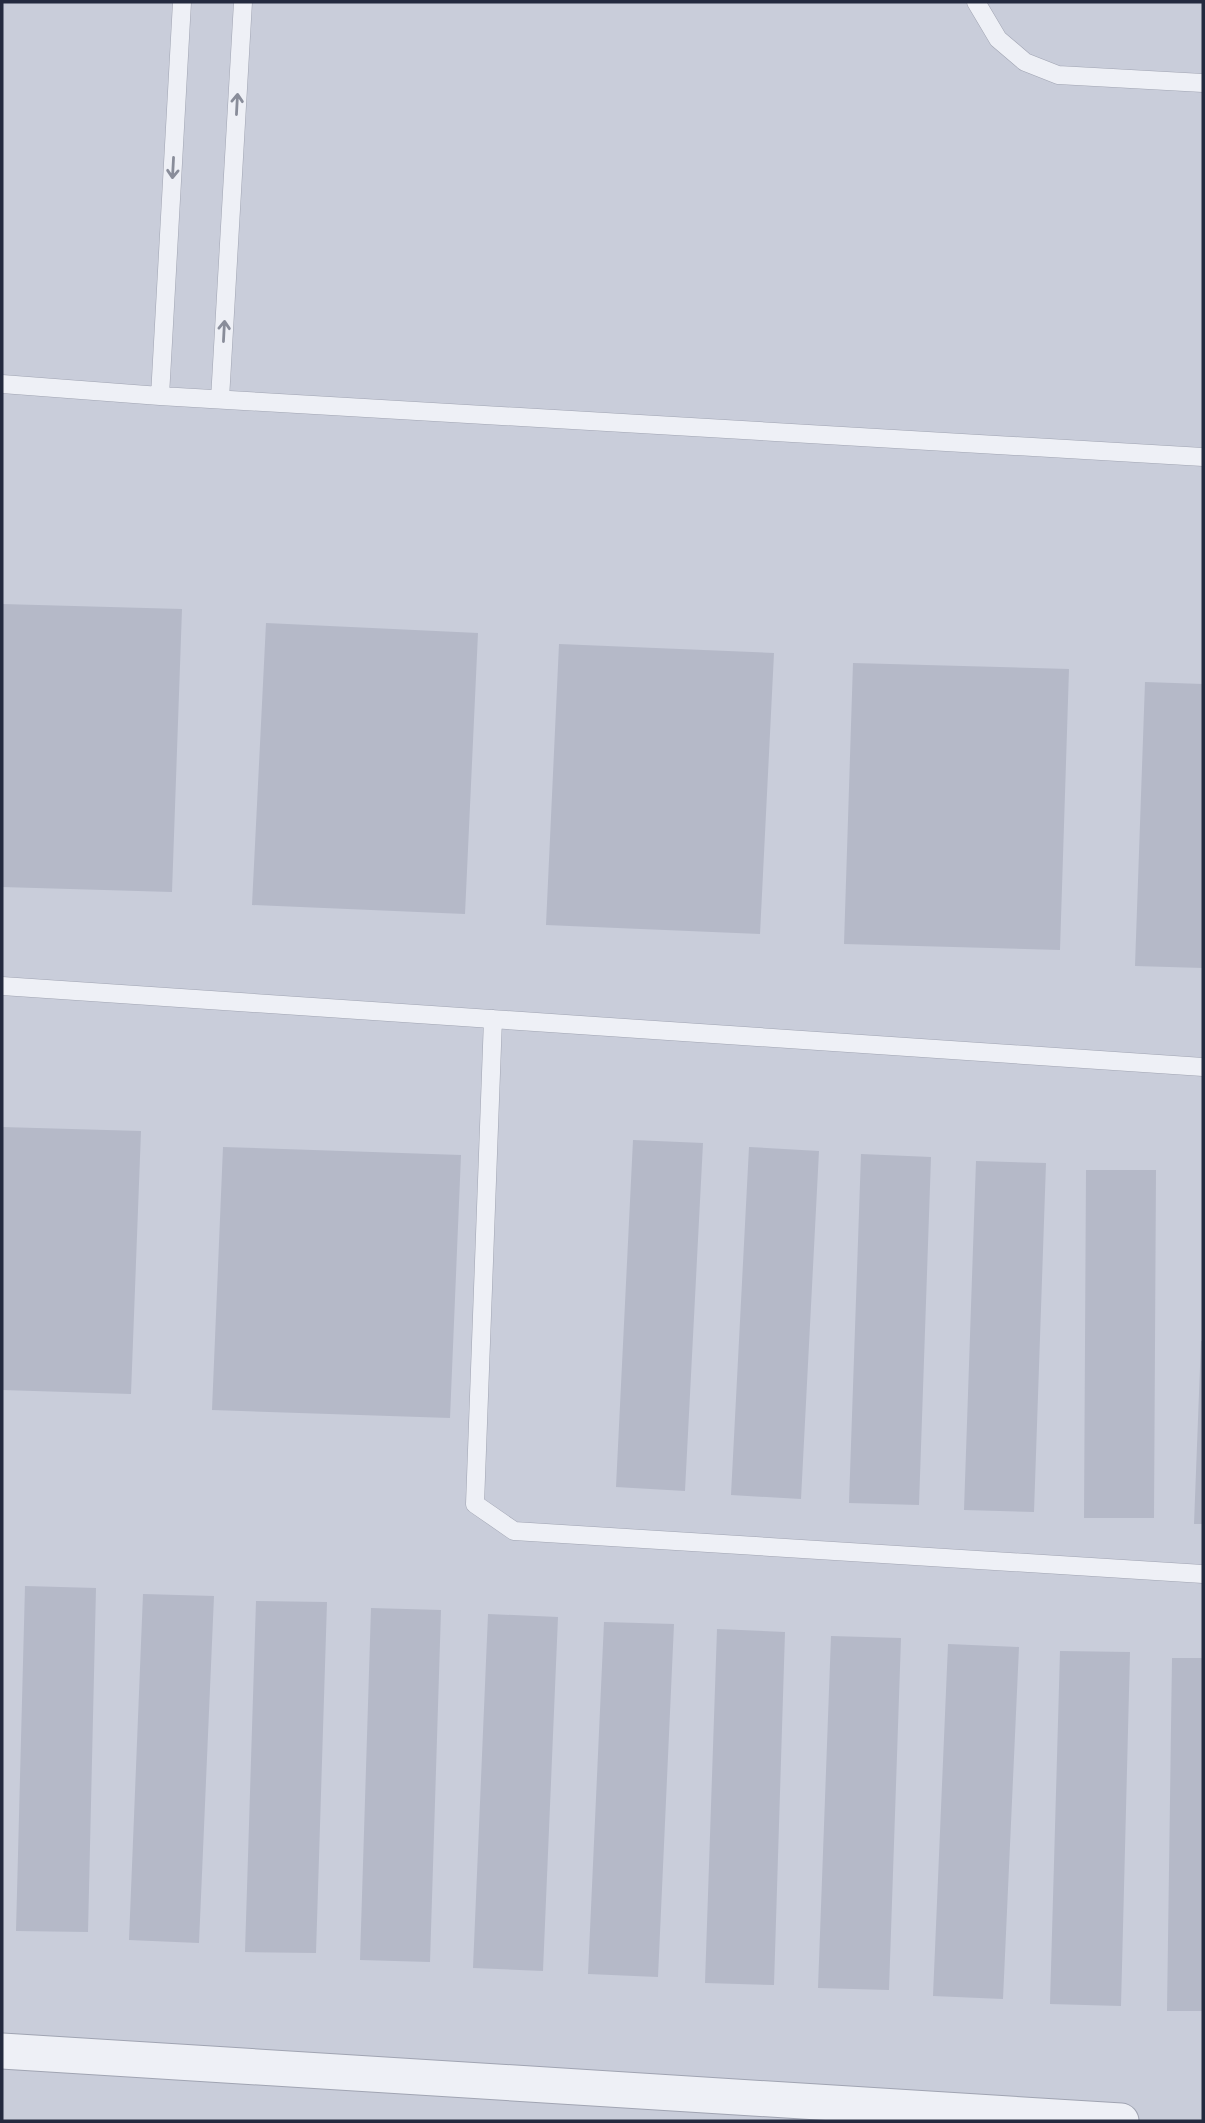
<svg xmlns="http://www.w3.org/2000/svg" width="1205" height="2123" font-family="'Asap Condensed',sans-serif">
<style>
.built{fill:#c9cdda}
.building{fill:#b5b9c8}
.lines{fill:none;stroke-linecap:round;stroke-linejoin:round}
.service-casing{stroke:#a0a4b2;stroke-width:19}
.minor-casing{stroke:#a0a4b2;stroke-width:37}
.service{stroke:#eef0f6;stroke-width:18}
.minor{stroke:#eef0f6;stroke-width:35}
.oneway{stroke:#898d9a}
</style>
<rect width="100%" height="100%" fill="#dbdee8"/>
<path class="built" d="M2,2h1201v2119h-1201z"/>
<path class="building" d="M2,604l180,5 -10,283 -170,-5z
M266,623l212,10 -13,281 -213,-9z
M559,644l215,9 -14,281 -214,-9z
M853,663l216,6 -9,281 -216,-6z
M1145,682l58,2v284l-68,-2z
M2,1127l139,4 -10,263 -129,-4z
M633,1140l70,3 -18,348 -69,-4z
M223,1147l238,8 -11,263 -238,-8z
M749,1147l70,4 -18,348 -70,-4z
M861,1154l70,3 -12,348 -70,-2z
M976,1161l70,2 -12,349 -70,-2z
M1086,1170h70l-2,348h-70z
M1201,1341h2v183h-9z
M25,1586l71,2 -8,344 -72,-1z
M143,1594l71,2 -15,347 -70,-3z
M256,1601l71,1 -11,351 -71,-1z
M371,1608l70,2 -11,352 -70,-2z
M488,1614l70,3 -15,354 -70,-3z
M604,1622l70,2 -16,353 -70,-3z
M717,1629l68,3 -11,353 -69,-2z
M831,1636l70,2 -12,352 -71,-2z
M948,1644l71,3 -16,352 -70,-3z
M1060,1651l70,1 -9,354 -71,-2z
M1172,1658h31v353h-36z"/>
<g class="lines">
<g class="service-casing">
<path id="service" d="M976,2l22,37 27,23 33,13 145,8
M2,384l158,12 1043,61
M160,396l22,-394
M220,399l23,-397
M2,986l1201,81
M493,1019l-18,485 39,27 689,43"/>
</g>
<g class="minor-casing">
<path id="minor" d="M2,2051l1119,70"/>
</g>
<use href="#service" class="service"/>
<use href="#minor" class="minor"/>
</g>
<defs><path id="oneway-shaft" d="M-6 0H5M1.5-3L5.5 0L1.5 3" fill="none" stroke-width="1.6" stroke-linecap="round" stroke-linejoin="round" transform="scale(1.75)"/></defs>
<g class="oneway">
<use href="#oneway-shaft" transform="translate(237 104) rotate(-87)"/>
<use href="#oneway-shaft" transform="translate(173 168) rotate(93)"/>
<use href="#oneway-shaft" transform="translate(224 331) rotate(-87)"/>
</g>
<rect width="1205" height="2123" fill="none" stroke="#242a3f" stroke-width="7"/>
</svg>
